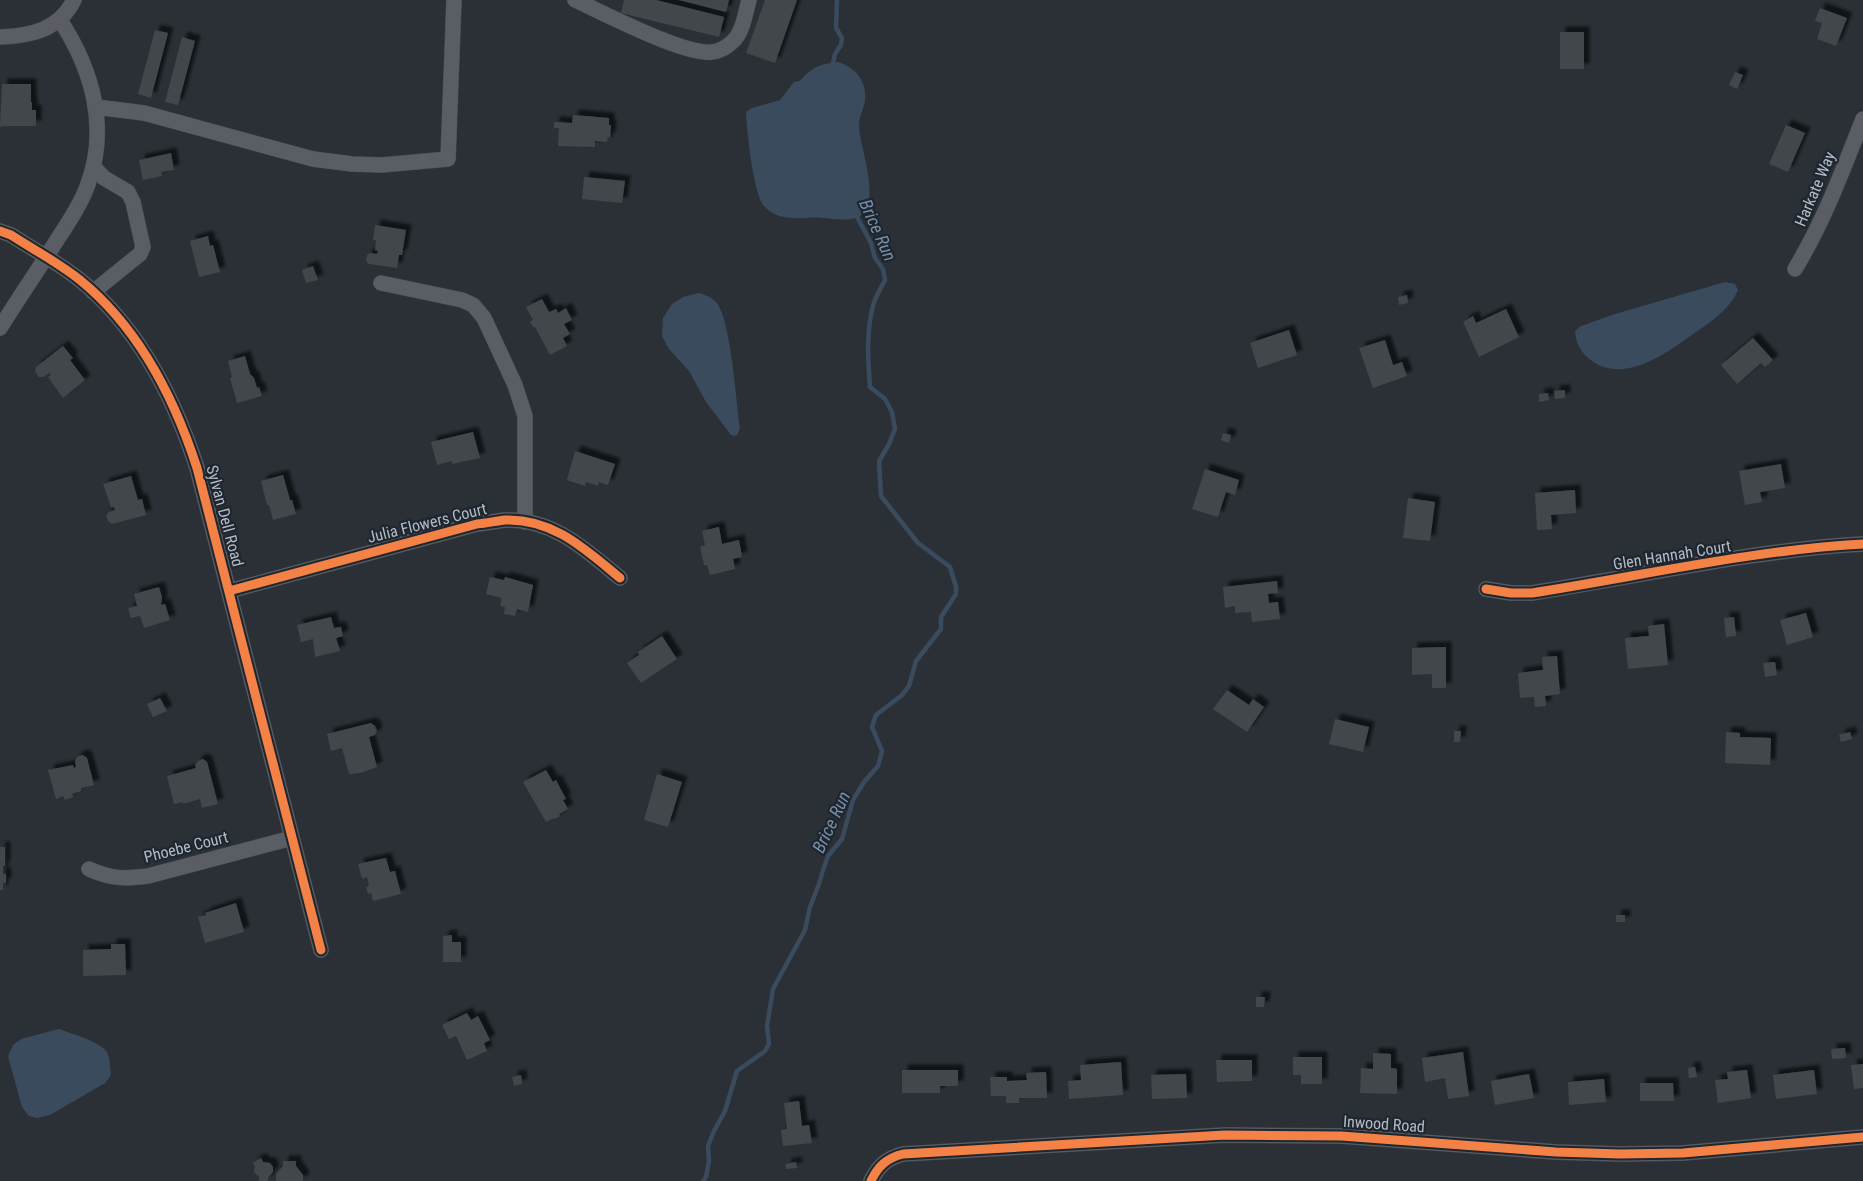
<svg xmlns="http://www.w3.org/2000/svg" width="1863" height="1181" font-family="'Roboto Condensed',sans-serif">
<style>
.water{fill:#3b4b5e}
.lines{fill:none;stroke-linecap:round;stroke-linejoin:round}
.stream{stroke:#3b4b5e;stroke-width:4.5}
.building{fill:#42474c;filter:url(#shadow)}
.minor-casing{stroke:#484c51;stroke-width:16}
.minor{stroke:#5a5e64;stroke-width:15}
.cycleway-casing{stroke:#1e2630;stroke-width:13}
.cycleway{stroke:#f48246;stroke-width:9}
.labels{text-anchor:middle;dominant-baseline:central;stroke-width:4.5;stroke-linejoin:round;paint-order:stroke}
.street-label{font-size:16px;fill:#b5bcc6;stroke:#1e2630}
.water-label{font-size:18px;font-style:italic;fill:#788ea7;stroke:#1e2630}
</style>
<defs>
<filter id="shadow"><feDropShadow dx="5.5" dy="-5.5" stdDeviation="1.5" flood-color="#0009"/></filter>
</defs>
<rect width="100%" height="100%" fill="#2a3036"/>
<path class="water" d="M839,62c12,5 22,12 25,25 5,18 -6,26 -5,40 2,23 19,66 5,85 -8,11 -28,7 -39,6 -13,-2 -29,2 -41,-1 -7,-1 -16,-6 -20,-11 -11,-13 -17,-75 -18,-94l6,-4 28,-8 14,-18 6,-1c13,-15 20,-17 39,-19z
M1725,282l10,2 3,6c-9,21 -28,32 -46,45 -26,18 -67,49 -100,26 -11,-8 -16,-17 -17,-30l6,-5 34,-12z
M699,293c7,2 12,4 17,9 15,17 20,99 24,125l-2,7 -3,2 -4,-1 -25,-33 -17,-31 -20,-22 -7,-13 1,-18 9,-14 11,-7z
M59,1029c11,4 42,13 48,23 3,6 3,16 4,23l-6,8 -55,32 -13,3 -8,-2 -7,-9 -14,-51 5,-11 8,-6z"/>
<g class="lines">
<path class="stream" d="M832,68l3,-14 6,-9 1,-7 -6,-10 1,-28
M703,1181l3,-4 3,-16 -1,-15 6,-15 11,-20 12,-40 28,-20 4,-7 -2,-18 6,-37 32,-59 5,-23 9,-23 4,-14 5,-14 14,-17 11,-39 11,-18 14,-16 4,-15 -10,-24 4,-12 26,-20 7,-9 7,-25 25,-32v-12l15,-23v-7l-6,-20 -32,-24 -37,-47 -2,-35 10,-17 6,-15 -3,-17 -7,-13 -15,-12c-2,-27 -4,-55 3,-81 2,-9 8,-18 12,-26l-2,-11 -8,-11 -4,-15 -16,-30"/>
</g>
<path class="building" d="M624,0h32l68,17 -5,20 -98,-24z
M679,0h50l-3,12z
M765,0h32l-22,63 -29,-10z
M1820,8l27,10 -11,28 -19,-7 5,-16 -7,-2z
M155,30l13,3 -17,65 -13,-4z
M1560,32h24v37h-24z
M182,37l13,4 -17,64 -13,-3z
M1735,72l8,3 -6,14 -8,-4z
M2,84h29v18h1v8h4v16h-32l-4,1z
M573,115l36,3v7h2l-1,13 -2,-1 -1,5 -12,-1v6l-37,-1 1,-18h-5v-6l18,1z
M1786,125l19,8 -17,39 -19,-8z
M171,153l3,17 -13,2 1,4 -19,4 -4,-20z
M584,177l41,4 -3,22 -40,-4z
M375,225l31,5 -4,25h-3l-2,13 -28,-4 -3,-3 1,-6 3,-2 7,1 1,-3 -3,-1 1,-10h-3z
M208,236l2,10 3,-1 7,27 -21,5 -9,-36z
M313,266l5,14 -12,3 -4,-13z
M1407,295l1,8 -9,2 -1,-8z
M542,299l7,13 7,-3 2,4 8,-5 6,12 -8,4 6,10 -7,4 4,8 -17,9 -15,-28 -1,1 -4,-6 3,-2 -7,-13z
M1506,309l13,28 -40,20 -16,-35 10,-6 3,7z
M1289,330l8,25 -39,13 -8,-25z
M1753,338l20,22 -8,7 -4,-4 -24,21 -16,-19z
M1385,340l8,25 9,-3 5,14 -34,12 -14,-40z
M63,346l10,12 -3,2 15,20 -22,18 -15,-21 3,-2 -2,-2 -6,4h-4l-4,-5 1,-5z
M245,356l5,18 4,4 3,10 2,-1 3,9 -25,7 -7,-25 2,-1 -4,-16z
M1565,390v8l-10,1 -1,-8z
M1548,393l1,7 -10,2v-8z
M473,432l7,26 -28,6v-3l-15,4 -6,-23z
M1223,433l8,2 -2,8 -8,-3z
M575,451l40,13 -7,21 -9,-3 -1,4 -12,-4 -1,4 -18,-6z
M1781,464l4,24 -25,4 2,10 -17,3 -6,-34z
M1205,469l34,11 -4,15 -9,-3 -8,25 -26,-8z
M283,475l7,25h2l4,14 -23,6 -4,-15h-2l-6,-24z
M131,476l7,24 4,-1 4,16 -34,9 -4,-3 -2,-5 3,-4 6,-2 -1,-3h-3l-8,-23z
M1575,490l1,23 -25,2 1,14 -15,1 -2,-37z
M1408,498l27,4 -5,39 -27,-3z
M719,527l3,17 17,-4 3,17 -9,2 2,10 -25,6 -3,-10h-3l-4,-18 5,-2 -3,-14z
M490,577l14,3 1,-3 28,8 -5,27 -11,-3 -2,7 -11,-2 1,-7 -5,-1 2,-8 -16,-4z
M1277,581l1,12 -10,1 1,9 9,-1 2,17 -28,3 -1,-10 -16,1v-7l-10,2 -2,-21z
M159,587l3,10 -1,8 4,-1 5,16 -26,8 -4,-12 -9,2 -3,-10 9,-2 -3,-12z
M1806,613l7,24 -26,8 -7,-25z
M331,617l3,11 7,-1 2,9 -7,2 4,13 -25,6 -2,-18 -12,3 -4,-17z
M1734,617l2,19 -10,1 -2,-19z
M1664,624l4,41 -40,4 -3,-31 24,-2 -1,-10z
M662,636l15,23 -36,24 -14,-20 12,-8 -1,-3z
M1446,647v41h-14v-14l-20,1v-27z
M1557,656l3,38 -15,2 1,10 -11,1 -1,-10 -14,1 -2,-25 25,-3 -1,-13z
M1775,662l2,13 -12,2 -2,-14z
M1227,690l22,15 4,-6 11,8 -17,25 -34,-23z
M160,698l7,13 -14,6 -6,-13z
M1335,719l34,8 -6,25 -34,-8z
M371,723l4,3 2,5 -2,4 -6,2 8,30 -17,6 -11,1 -7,-26 -11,3 -4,-17z
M1454,731h7l-1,11h-6z
M1726,732l14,1v4l31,1 -1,27 -45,-2z
M1850,732l2,7 -11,3 -2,-7z
M83,755l4,3 7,27 -13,3v3l-9,3 1,3 -8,3 -2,-4 -7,3 -8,-29 25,-5 1,3 2,-1 -1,-6 2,-4z
M203,759l4,3 11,42 -16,4 -2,-9 -17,5v-2l-9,2 -7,-28 29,-8 -1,-3 3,-4z
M546,770l7,12 3,-2 10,19 -3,1 5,9 -9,5 1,2 -5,3 -1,-1 -8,4 -23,-40z
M657,774l25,8 -14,45 -24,-7z
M0,847h5v19h-2v8h3v9h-3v7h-3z
M386,858l4,14 5,-1 6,23 -28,7 -2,-8 -3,1 -2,-7 3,-1 -2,-9 -5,2 -4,-15z
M236,903l8,29 -39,11 -7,-26 8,-2 -1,-2z
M1616,915h9v7h-9z
M452,935v7h9v20h-18v-26z
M111,944h14l1,31 -43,1v-26l28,-1z
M1256,997h9l-1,10h-8z
M467,1013l4,7 7,-4 12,24 -6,3 3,8 -20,9 -11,-24 -7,3 -7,-14z
M1845,1048l1,10 -14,1 -1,-10z
M1463,1052l6,44 -21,3 -3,-21 -20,4 -3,-24z
M1373,1053l18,1v14l6,1v25l-37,-1 1,-25 12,1z
M1293,1057h29v27h-21v-9h-8z
M1216,1060h36v21l-35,1z
M1121,1062l2,33 -54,4 -1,-18 13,-1 -1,-15z
M1863,1064v24l-9,1 -3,-24z
M1695,1067l2,10 -8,1 -1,-10z
M902,1070h56v16h-18v7h-38z
M1747,1070l4,28 -33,5 -3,-23 13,-1 -1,-7z
M1814,1070l3,24 -41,5 -3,-24z
M1046,1072l1,26h-28v5h-13v-7h-15l-1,-19h17v4l20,-1 -1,-7z
M1186,1074l1,24 -35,1 -1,-24z
M1529,1074l5,24 -39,7 -4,-24z
M521,1075l1,9 -8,2 -2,-9z
M1604,1079l2,23 -37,3 -1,-23z
M1640,1083h33l1,18h-34z
M799,1101l3,25 7,-1 3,18 -29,3 -2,-16 6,-1 -3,-26z
M261,1158l2,4 7,1 3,4v5l-5,6v3h-9v-4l-5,-5 1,-6 -2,-3z
M283,1161h13v5l7,9v6h-27v-7l7,-8z
M796,1162l1,6 -11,1v-5z"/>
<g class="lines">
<g class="minor-casing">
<path id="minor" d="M575,0c29,13 108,55 137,52 8,-1 14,-4 20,-10 11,-9 13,-28 17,-42
M0,37c31,-1 59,-7 74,-37
M96,107l48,6 169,46 39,5 30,1 66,-6 6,-159
M0,231l11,4c23,15 48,28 69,45 59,48 94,117 117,188l124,482
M1795,269c29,-48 47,-97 68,-150
M381,283l81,17 11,5 11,13 31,67 10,31v106
M93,292l47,-38 3,-7 -10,-45 -5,-10 -24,-14 -10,-11
M0,328c17,-27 35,-54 52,-80 13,-21 28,-41 36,-64 21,-57 4,-115 -28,-164
M1486,589l25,4h21c109,-17 221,-43 331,-49
M229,591l248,-67c10,-1 19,-3 28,-4 48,-2 81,30 115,58
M89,869c22,10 35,10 59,7l144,-38
M871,1181c7,-15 16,-23 32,-27l322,-19 116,1 215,16 64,2 63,-1 180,-16"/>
</g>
<use href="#minor" class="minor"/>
<g class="cycleway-casing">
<path id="cycleway" d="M0,231l11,4c23,15 48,28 69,45 59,48 94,117 117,188l124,482
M1486,589l25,4h21c109,-17 221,-43 331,-49
M229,591l248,-67c10,-1 19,-3 28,-4 48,-2 81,30 115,58
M871,1181c7,-15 16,-23 32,-27l322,-19 116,1 215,16 64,2 63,-1 180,-16"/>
</g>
<use href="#cycleway" class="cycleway"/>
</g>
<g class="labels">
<g class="street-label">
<text transform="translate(1815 189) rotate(-67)">Harkate Way</text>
<text transform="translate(225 516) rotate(75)">Sylvan Dell Road</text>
<text transform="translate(427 523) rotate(-14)">Julia Flowers Court</text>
<text transform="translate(1672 555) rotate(-9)">Glen Hannah Court</text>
<text transform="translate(186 847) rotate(-14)">Phoebe Court</text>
<text transform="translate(1384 1124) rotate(4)">Inwood Road</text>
</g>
<g class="water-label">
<text transform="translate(878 230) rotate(66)">Brice Run</text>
<text transform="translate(831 822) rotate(-65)">Brice Run</text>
</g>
</g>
</svg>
